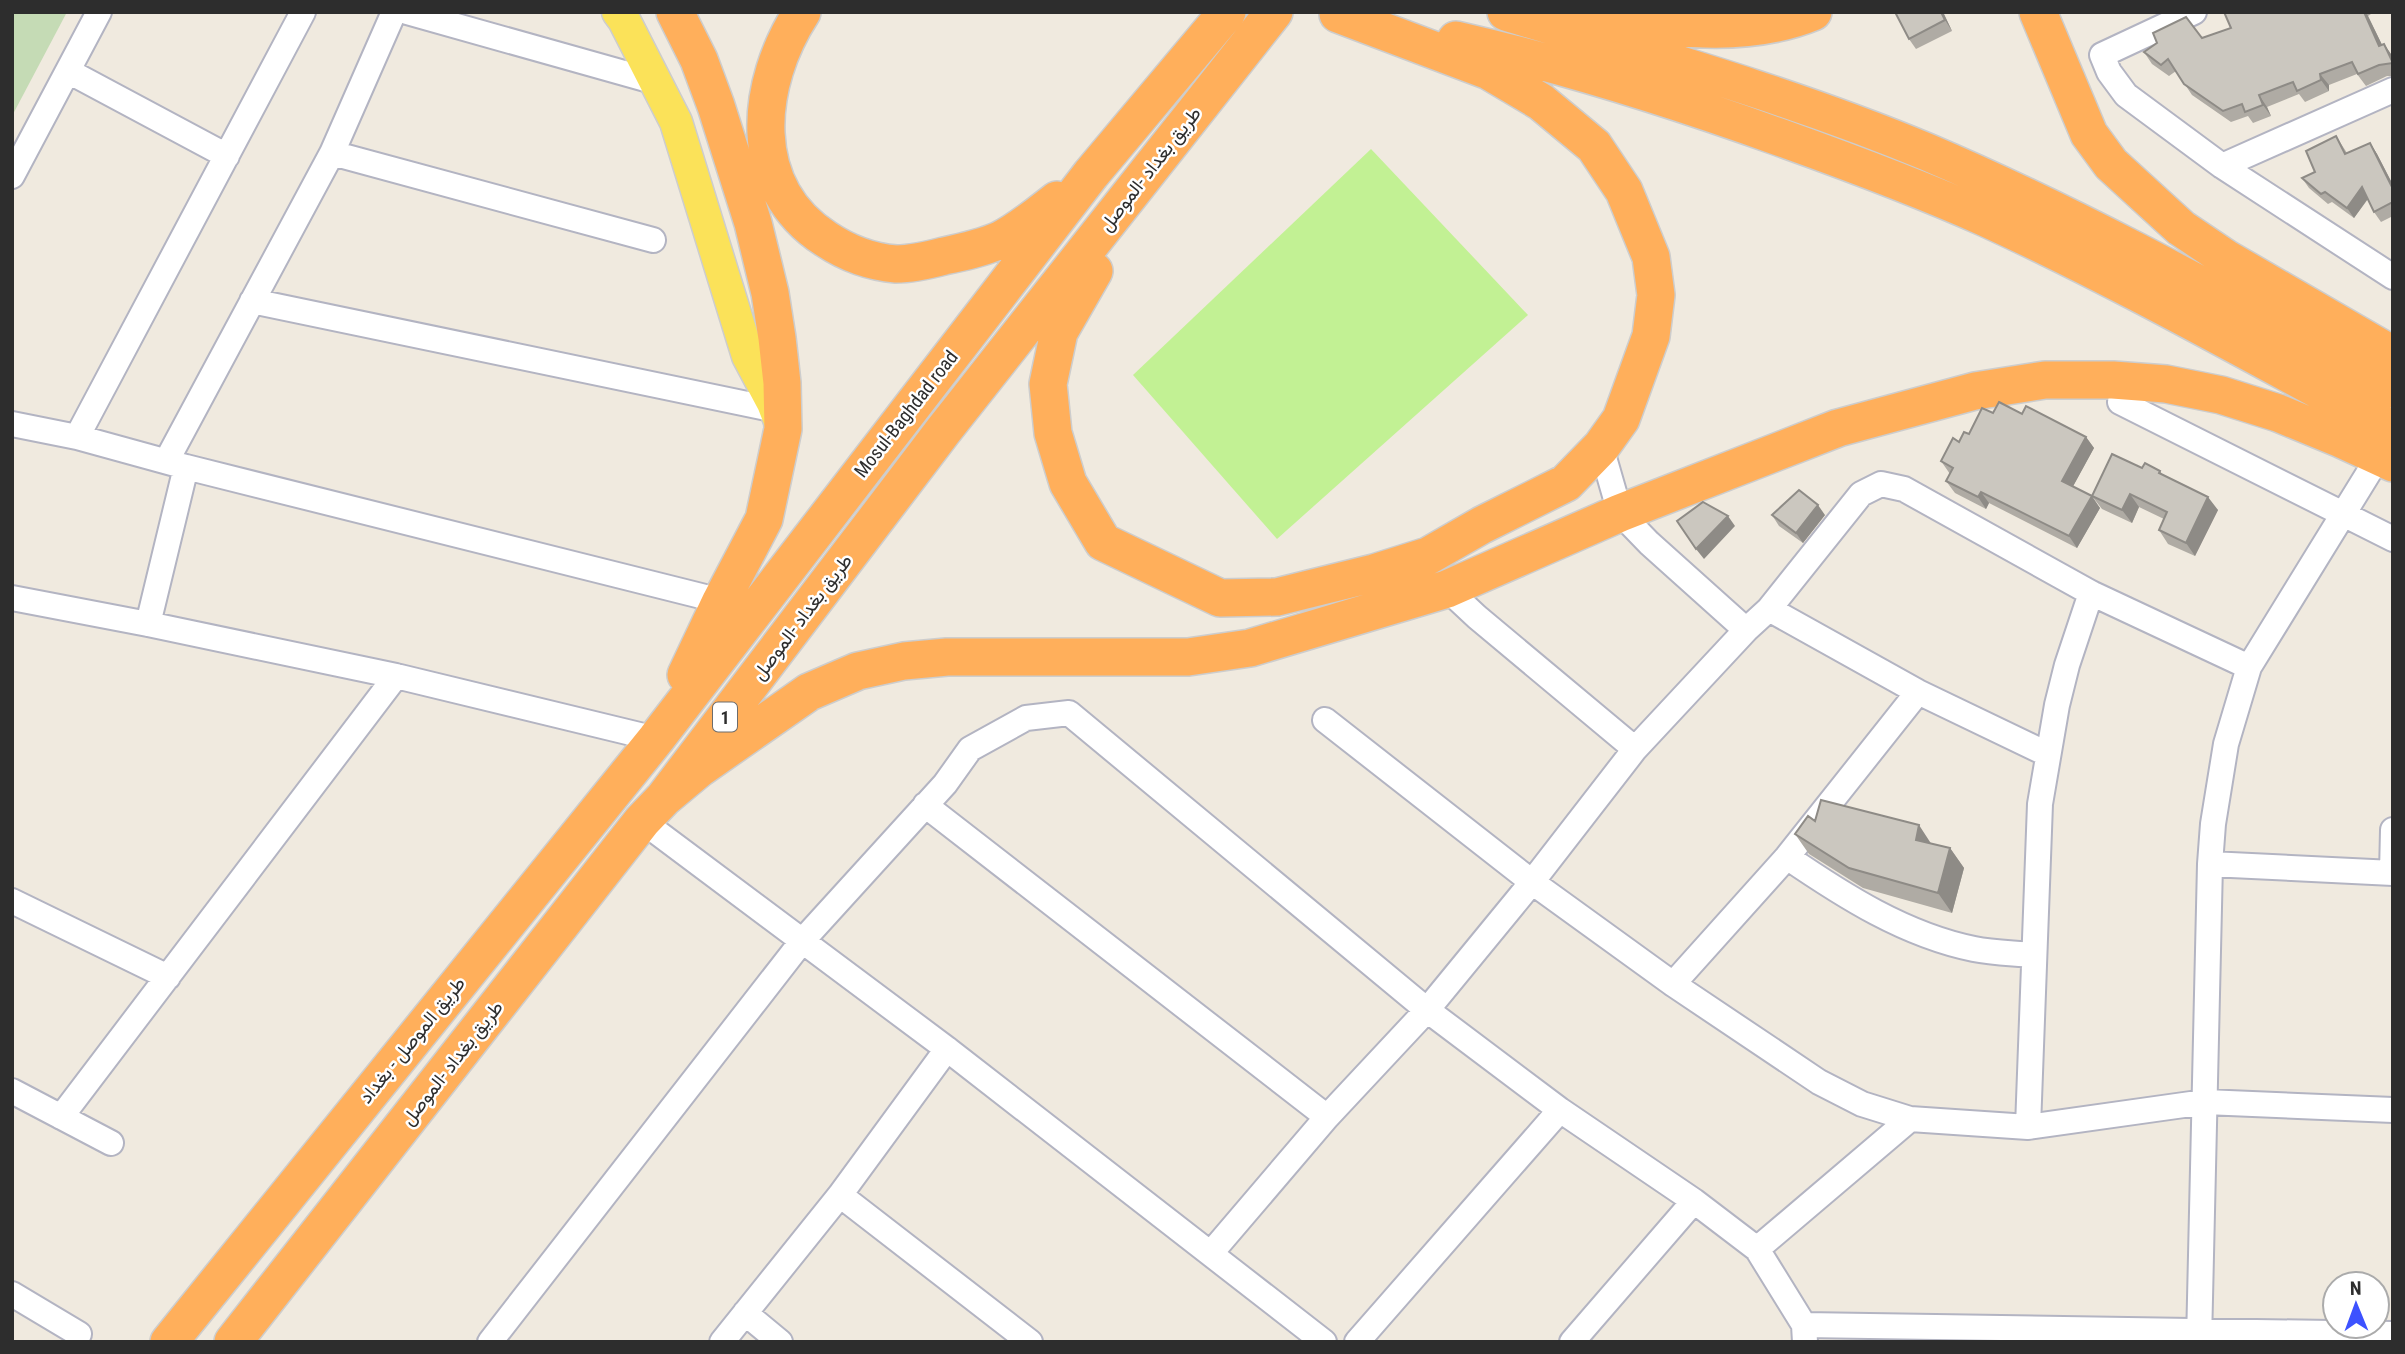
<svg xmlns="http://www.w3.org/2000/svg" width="2405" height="1354" font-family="'Roboto Condensed',Vazirmatn,sans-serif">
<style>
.cemetery{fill:#c5dbb5}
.pitch{fill:#c2f194}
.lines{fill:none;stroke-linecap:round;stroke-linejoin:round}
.minor-casing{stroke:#b3b4c2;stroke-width:28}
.major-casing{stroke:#cdcdcd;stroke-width:35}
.highway-casing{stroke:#cdcdcd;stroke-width:40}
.minor{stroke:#fff;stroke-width:24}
.major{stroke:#fbe259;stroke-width:32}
.highway{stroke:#ffaf5b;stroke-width:37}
.wall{fill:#afaba4}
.shaded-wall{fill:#8e8b86}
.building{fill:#cbc7bf;stroke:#8e8b86;stroke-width:2}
.labels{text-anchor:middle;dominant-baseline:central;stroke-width:5;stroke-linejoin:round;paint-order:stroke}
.shield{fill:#fff;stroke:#6c6c6c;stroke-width:2}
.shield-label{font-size:18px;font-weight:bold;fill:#2d2d2d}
.street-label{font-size:19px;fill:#2d2d2d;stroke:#fff}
</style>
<rect width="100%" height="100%" fill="#f0eadf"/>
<path class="cemetery" d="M12,12h55l-55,104z"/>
<path class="pitch" d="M1371,149l157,166 -251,224 -144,-164z"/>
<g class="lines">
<g class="minor-casing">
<path id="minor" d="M407,12l249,70
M2194,12l-92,43 7,17 17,23 96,71 171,111
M68,71l159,85
M332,153l321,87
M2222,166l171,-76
M12,176l87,-164
M252,301l524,109
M2120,402l273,137
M12,424l65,13 109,30 535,134
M77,437l226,-425
M1601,447l19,66 29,30 97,87
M167,460l165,-307 62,-141
M1447,589l30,28 158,132
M12,598l136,26 248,52 260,63
M1769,609l149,83 129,62
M148,624l38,-157
M1325,720l207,162 141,102 146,98 43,22 48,15 118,8 177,-25 188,8
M925,805l402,312
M642,821l305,228 377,293
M1787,857c57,39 118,78 187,92 19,4 40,4 59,6
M2210,864l183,9
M2392,873l1,-43
M12,901l156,76
M1673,984l114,-127 131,-165
M12,1091l99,52
M61,1117l335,-441
M2028,1127l12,-323 17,-99 10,-40 24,-72
M840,1195l190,147
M1757,1249l153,-130
M1211,1253l116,-136 100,-107 105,-128 103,-133 111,-119 23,-21 92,-115 20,-10 23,5 187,104 158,74
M12,1294l67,40
M745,1313l35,29
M1804,1325l589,9
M490,1342l313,-402 142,-156 25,-35 56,-31 43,-5 358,297 133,100 134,91 63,48 47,76 1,17
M722,1342l118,-147 107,-146
M1357,1342l203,-232
M1572,1342l122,-141
M2199,1342l11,-478 3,-40 13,-80 23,-77 130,-211"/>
</g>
<g class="major-casing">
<path id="major" d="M618,12l6,8 52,102 72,234 25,47 9,23"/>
</g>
<g class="highway-casing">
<path id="highway" d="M675,12l24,48 17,46 37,117 17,70 7,45 5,45 1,46 -19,90 -43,82 -35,74
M802,12c-47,72 -57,175 24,227 21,14 45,23 70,25 15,0 33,-4 48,-8 19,-4 38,-8 56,-16 20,-10 39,-26 57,-40
M1506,12c141,43 284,83 421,140 160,68 313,154 466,237
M2038,12l51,122 22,30 70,64 46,31 166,96
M1573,13c78,12 165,30 240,-1
M1456,40c110,25 217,59 323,97 70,25 140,51 207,81 139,64 272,140 407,212
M1094,271l-35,61 -11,52 5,49 15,50 35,59 117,56 57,-1 97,-24 54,-17 54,-31 84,-42 35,-36 20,-28 30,-83 5,-41 -5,-38 -27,-66 -30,-45 -53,-44 -52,-31 -151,-57
M664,798l36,-30 109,-76 49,-21 46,-10 43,-4h241l62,-9 197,-59 173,-76 218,-85 137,-37 70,-11h68l53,4 55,11 57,18 63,26 52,24
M169,1342l487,-603 435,-565 136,-162
M233,1342l409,-521 22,-23 279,-367 331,-419"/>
</g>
<use href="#minor" class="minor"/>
<use href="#major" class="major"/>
<use href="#highway" class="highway"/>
</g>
<path class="wall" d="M1943,12l9,19 -36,18 -7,-10z
M2224,12h146l1,2 -3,2 14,29 2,-1 9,13v19h-6l-21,10 -9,-12 -28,11v6l-24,11 -6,-8 -32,13 4,9 -18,7 -5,-7 -17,6 -39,-27 -16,-24 -7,5 -17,-12 -8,-12 58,-14 29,-10z
M2336,136l11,17 23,-10 7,11 16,31v31l-12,6 -7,-10 -6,-13 -14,19 -22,-16 -4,2 -19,-16 -7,-10 13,-6z
M1993,413l29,1 64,23 8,11 -21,38 27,22 -23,40 -88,-45 -3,6 -31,-16 -9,-12 4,-7 -9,-13 18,-19z
M2142,468l18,3 2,3 56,36 -23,46 -27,-12 -9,-14 5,-11 -25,-12 -7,16 -30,-14 -10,-13z
M1772,515h53l-22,28 -24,-17z
M1815,821l135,27 14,20 -12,45 -89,-25 -54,-34 -14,-20z"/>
<path class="shaded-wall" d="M1941,12h2l9,19 -7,-11z
M2364,12h2l2,4 20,41 -9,-11z
M2384,44l9,13v6z
M2320,74l9,11v6l-8,-11z
M2259,95l8,12 4,9 -8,-11z
M2370,143l7,11 16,31v4z
M2362,187l7,10 -15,21 -7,-10z
M2086,437l8,11 -24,44 -8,-11z
M1981,492l8,11 -3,6 -8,-12z
M2130,494l9,13 -7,16 -10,-13z
M2092,496l8,12 -23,40 -8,-12z
M2208,497l10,13 -23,46 -9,-13z
M1818,505l7,10 -22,28 -7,-10z
M1728,516l7,10 -31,33 -8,-10z
M1919,825l13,20 -16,-5z
M1950,848l14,20 -12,45 -14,-20z"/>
<path class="building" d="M1895,12h46l4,8 -36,19z
M2224,12h140l15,34 5,-2 9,19 -14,2 -21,9 -6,-12 -32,12 1,6 -24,11 -4,-9 -34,13 4,10 -18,7 -3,-8 -19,7 -39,-27 -16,-25 -7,6 -17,-13 13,-9 -4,-10 33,-16 16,21 29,-10z
M2336,136l9,18 25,-11 23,46v13l-19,10 -12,-25 -15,21 -22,-16 -4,2 -19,-16 13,-6 -9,-21z
M1999,402l23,12 4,-8 60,31 -24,44 30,15 -23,40 -88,-44 -3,5 -32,-16 7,-13 -12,-7 12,-23 6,4 5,-10 5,2 13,-26 11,5z
M2112,454l30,14 3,-5 15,8 -1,2 49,24 -22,46 -27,-13 8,-18 -37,-18 -8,16 -30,-14z
M1799,490l19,15 -22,28 -24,-18z
M1703,502l25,14 -32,33 -19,-28z
M1821,800l98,25 -3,15 34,8 -12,45 -89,-25 -54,-34 13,-18 7,5z"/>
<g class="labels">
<rect class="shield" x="713" y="702.5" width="24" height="29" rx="5"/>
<g class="shield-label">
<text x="725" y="717">1</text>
</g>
<g class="street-label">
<text transform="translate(1150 169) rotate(-52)">طريق بغداد -الموصل</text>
<text transform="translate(906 414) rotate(-52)">Mosul-Baghdad road</text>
<text transform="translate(802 617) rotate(-53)">طريق بغداد -الموصل</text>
<text transform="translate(412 1040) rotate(-51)">طريق الموصل - بغداد</text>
<text transform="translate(452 1063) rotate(-52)">طريق بغداد -الموصل</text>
</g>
</g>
<rect width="2405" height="1354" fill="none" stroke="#2d2d2d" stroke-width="28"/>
<g transform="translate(2356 1305) rotate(359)"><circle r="33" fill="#ffffff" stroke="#ababab" stroke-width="2"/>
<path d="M0-5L12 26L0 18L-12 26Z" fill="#3d52ff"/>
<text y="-10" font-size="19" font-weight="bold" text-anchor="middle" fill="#2d2d2d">N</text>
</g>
</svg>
